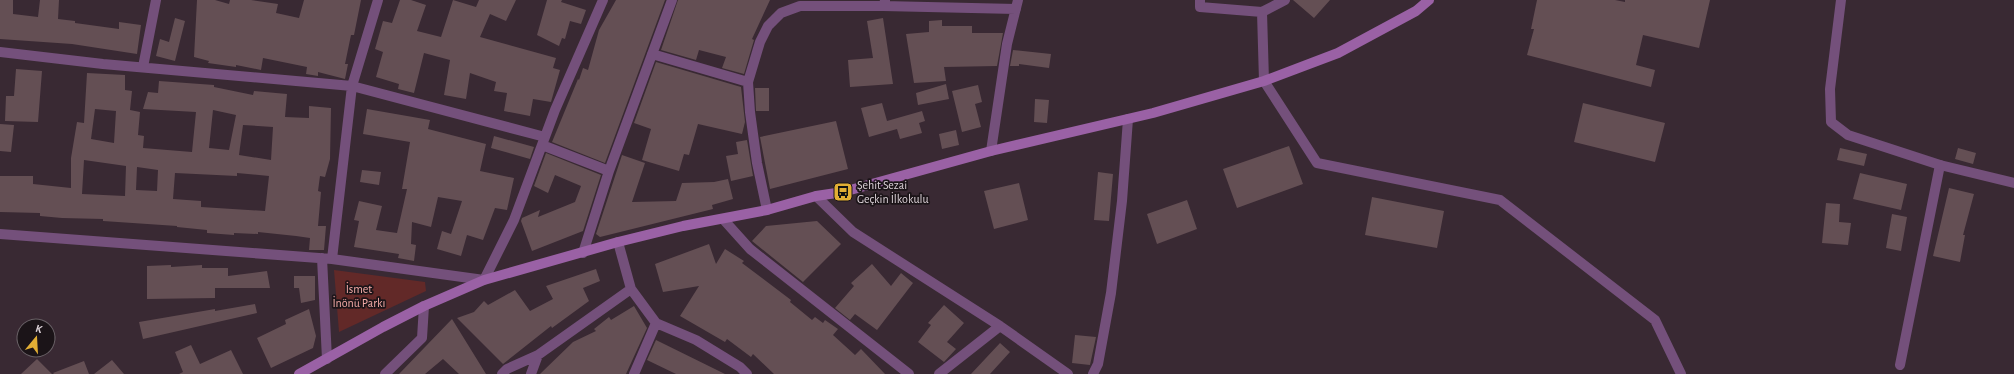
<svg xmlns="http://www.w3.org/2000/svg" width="2014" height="374" font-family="'Alegreya Sans',sans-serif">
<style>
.green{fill:#622928}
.building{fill:#644f54;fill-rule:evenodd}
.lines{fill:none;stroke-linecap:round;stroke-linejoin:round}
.minor{stroke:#74507b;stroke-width:10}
.tertiary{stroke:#74507b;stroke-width:10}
.secondary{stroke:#9a61a5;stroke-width:10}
.labels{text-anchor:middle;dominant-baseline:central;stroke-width:3.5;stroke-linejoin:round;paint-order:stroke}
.poi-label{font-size:12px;fill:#ded4da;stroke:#1b1418;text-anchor:start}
.park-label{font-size:12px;fill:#f7ada9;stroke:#1b1418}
</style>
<rect width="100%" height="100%" fill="#392933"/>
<path class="green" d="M334,270l91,12 1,9 -87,41z"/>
<path class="building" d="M0,0h13v14l25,3 2,-17h19l-1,19 17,2v2l44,6v-7l22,3 -4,29 -65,-10 -72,-5z
M197,0h18l14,4 1,-4h21l27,4 -2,9 23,5 5,-18h57l-7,35h-3l-6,29h3l-3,15 -27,-7v4l-12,-2 1,-7 -44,-9 -2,12 -25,-5v2l-28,-4 1,-2 -15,-4z
M400,0h11l15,5 -9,26 24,6 12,-37 23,7 3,-7h37l-10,21 -16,-7 -10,23 76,21 -3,10 7,2 -9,32 -18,-3 -3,17 -26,-5 3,-18 -13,-2 2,-9 -26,-9 -4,26 -22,-4 6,-35 -26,-7 -10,40 -16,-4 1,-5 -23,-7 7,-25 -8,-3 8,-28 9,2z
M547,0h15l-1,2 25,8 -5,14 -11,-3 -5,18 -3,-1 -3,8 -22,-11z
M616,0h49l-60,163 -53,-21 26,-63 1,1 4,-12 5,2 11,-40z
M678,0h92l-18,39 2,1 -10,34 -22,-6 4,-11 -27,-7 -3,10 -35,-10z
M1293,0h37l-16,18z
M1537,0h78l10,2v-2h85l-11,48 -56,-13 -7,30 19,5 -4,17 -124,-32 7,-26h-3z
M175,18l10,3 -10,40 -19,-5 4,-17 9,3z
M883,18l10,66 -43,3 -2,-27 25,-2 -6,-37z
M942,20v6h30v7h31l-6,33 -53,1 2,14 -32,2 -8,-49 23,-2v-11z
M1013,50l38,4 -2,14 -30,-4v2h-9z
M656,62l85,25 4,35 -3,12 -44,-10 -9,31 -5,-1 -5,17 -37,-11 9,-31 -17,-6z
M16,69l26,2 -4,51 -33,-1 1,-25h8z
M87,73l38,2v15l7,1 -2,19 10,2 -2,23 6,1 -1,12 49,4 4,-40 -53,-3 5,-17 10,1 1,-12 55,4v2l39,8 1,-4 33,3 -2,23 24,1v-12l22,2 -1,51 -5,18 -5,-1 -2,15 3,1 -3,34h8l-2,24h-15l1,-12 -14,-2 -38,-4v2l-24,-1v2l-27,-2v-3l-30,-3v-1l-74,-5v-2l-41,-1 -22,-2v-3l-40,-1v-36h33v8l38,4v-30l6,-36 7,1zM95,109l21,2 -2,32 -23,-4zM213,110l23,5 -7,35 -20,-2zM243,125l30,2 -2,33 -32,-5zM84,160l42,6 -1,30 -43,-2zM137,167l21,3 -1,21 -21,-1zM175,173l62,3v-3l32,3 -4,35 -64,-4v-6l-28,-2z
M946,84l3,15 -31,6 -2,-12z
M978,85l4,17 -7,2 6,23 -19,5 -10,-41z
M755,88h14v23h-13z
M1035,99l14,1 -2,23 -13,-1z
M882,103l5,18 35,-10 3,10 -6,2 3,10 -22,6 -3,-10 -28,8 -8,-29z
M1583,103l82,20 -10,39 -81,-20z
M367,109l63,11 -2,9 58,15 -6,27 34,7 -7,32 -12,-2 -12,32 -16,-5 -6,21 -24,-7 5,-18 9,3 11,-33 -24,-4 -7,30 -19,-5 -1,22 5,1 -2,16 -16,-3 1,-4 -45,-7 5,-26 -5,-1 5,-19 23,5 -6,24 21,3 10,-44h-5l8,-47 -47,-8z
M836,121l12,48 -78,20 -10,-52z
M0,124l14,1 -3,27 -11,-1z
M956,130l3,15 -17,4 -3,-15z
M494,136l40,11 -4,12 -39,-11z
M747,140l6,36 -22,5 -5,-25 12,-2 -2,-12z
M1289,146l14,38 -66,24 -14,-39z
M1840,148l27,6 -3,12 -27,-6z
M1958,148l18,5 -3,11 -18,-5z
M546,153l55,22 -18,56 -51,20 -11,-30 1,-3 18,-8 -2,7 37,-15 6,-16 -26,-11 -7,18 -14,-7z
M622,155l23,8 -13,39 44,-1 6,-18 32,-1 14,-3 5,20 -21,6 1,4 -113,28 -4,-3z
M362,170l19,2 -2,13 -19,-3z
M1098,172l15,2 -4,47 -15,-1z
M1860,173l47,11 -6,26 -48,-11z
M1019,183l9,37 -34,9 -10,-38z
M1949,188l25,6 -11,41h2l-5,27 -27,-6z
M1372,197l72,14 -7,37 -72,-13z
M1187,200l10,29 -40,15 -10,-30z
M1826,203l14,1 -1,18 12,1 -3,22 -26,-2z
M1892,214l15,3 -6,34 -15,-3z
M817,221l24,23 -38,38 -51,-41 14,-15z
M709,244l7,20 9,-15 19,12 -2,2 49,37 -1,2 22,18 3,-3 8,6 2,-3 13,9 -5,6 22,20 6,-6 24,25h-111l-21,-20 -2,3 -24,-18 -2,3 -45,-26 19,-30 -36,6 -8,-28z
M872,264l19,22 10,-13 12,10 -36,47 -22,-16 -5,6 -15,-12 19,-22 -3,-3z
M171,265v2l31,-2v3h26v8l39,-5 3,17h-55v10l-68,1v-33z
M596,269l4,12 -17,7 6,13 -37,27 -1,-2 -48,38 -46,-46 17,-6 10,-11 4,4 27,-15 15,21 23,-12 -7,-13z
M294,276h21v24l-14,3 -2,-15h-5z
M255,304l2,9 -114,26 -4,-17 76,-13v2z
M944,305l20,18 -17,19 9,7 -12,13 -26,-20 13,-17 -3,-2z
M634,306l13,22 -21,46h-86l33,-32 23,-11 -2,-2 15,-12 2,3z
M309,309l7,27 -3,12 -42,20 -14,-30 29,-14 -1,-4z
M452,319l34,55h-27l-16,-15 -18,15h-26z
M1075,335l21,2 -6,28 -18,-2z
M656,340l69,34h-49l-29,-14z
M1000,343l10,9 -20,22h-19z
M191,345l9,19 31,-14 12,24h-64l4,-2 -8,-20z
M37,359l15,15h-31z
M112,360l12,14h-30z
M84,361l5,13h-35l-1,-1z"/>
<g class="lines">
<path class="minor" d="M1200,0v7l62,5 2,69 53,82 183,37 155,120 26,54
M885,1l-2,5 133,3
M1262,12l23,-12
M0,52l103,12 249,22 193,51
M652,54l96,28
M143,67l13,-67
M542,145l67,26
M991,151l16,-107 11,-44
M816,196l37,36 147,94 68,48
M767,210l-10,-47 -7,-51 -2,-30 12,-40 8,-16 13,-13 19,-7h83
M723,219l27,30 159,125
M0,234l332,25 152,21 30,-60 41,-110 48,-110
M583,253l26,-82 63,-171
M322,258l5,101
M332,259l20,-173 26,-86
M631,289l25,34 40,17 44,27 7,7
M1900,365l40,-200
M385,374l37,-36 2,-32
M502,374l5,-5 31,-14 93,-66 -13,-47
M531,374l7,-19
M634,374l22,-51
M939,374l61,-48
M1093,374l5,-10 13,-71 11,-92 6,-82"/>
<path class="tertiary" d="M1841,0l-11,89 1,33 17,13 92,30 74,18"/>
<path class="secondary" d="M299,374l84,-47 41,-21 60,-26 134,-38 65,-16 84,-16 49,-14 27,-4 148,-41 162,-38 111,-32 74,-28 78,-42 13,-11"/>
</g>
<defs>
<g id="bus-square" transform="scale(1)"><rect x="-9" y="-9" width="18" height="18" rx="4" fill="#e2ae34" stroke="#1b1418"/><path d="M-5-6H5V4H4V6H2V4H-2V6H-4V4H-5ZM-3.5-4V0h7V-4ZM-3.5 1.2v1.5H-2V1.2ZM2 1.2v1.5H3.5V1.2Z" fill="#111"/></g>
</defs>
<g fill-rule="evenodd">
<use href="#bus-square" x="843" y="192"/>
</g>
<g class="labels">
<g class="poi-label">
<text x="857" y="185">Şehit Sezai<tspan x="857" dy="14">Geçkin İlkokulu</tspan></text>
</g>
<g class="park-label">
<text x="359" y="289">İsmet<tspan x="359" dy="14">İnönü Parkı</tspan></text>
</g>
</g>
<g transform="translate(36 338) rotate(18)"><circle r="19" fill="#1b1418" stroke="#696166"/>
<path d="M0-3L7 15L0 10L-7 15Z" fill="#e2ae34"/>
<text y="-6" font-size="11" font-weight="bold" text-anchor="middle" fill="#ded4da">K</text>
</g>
</svg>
